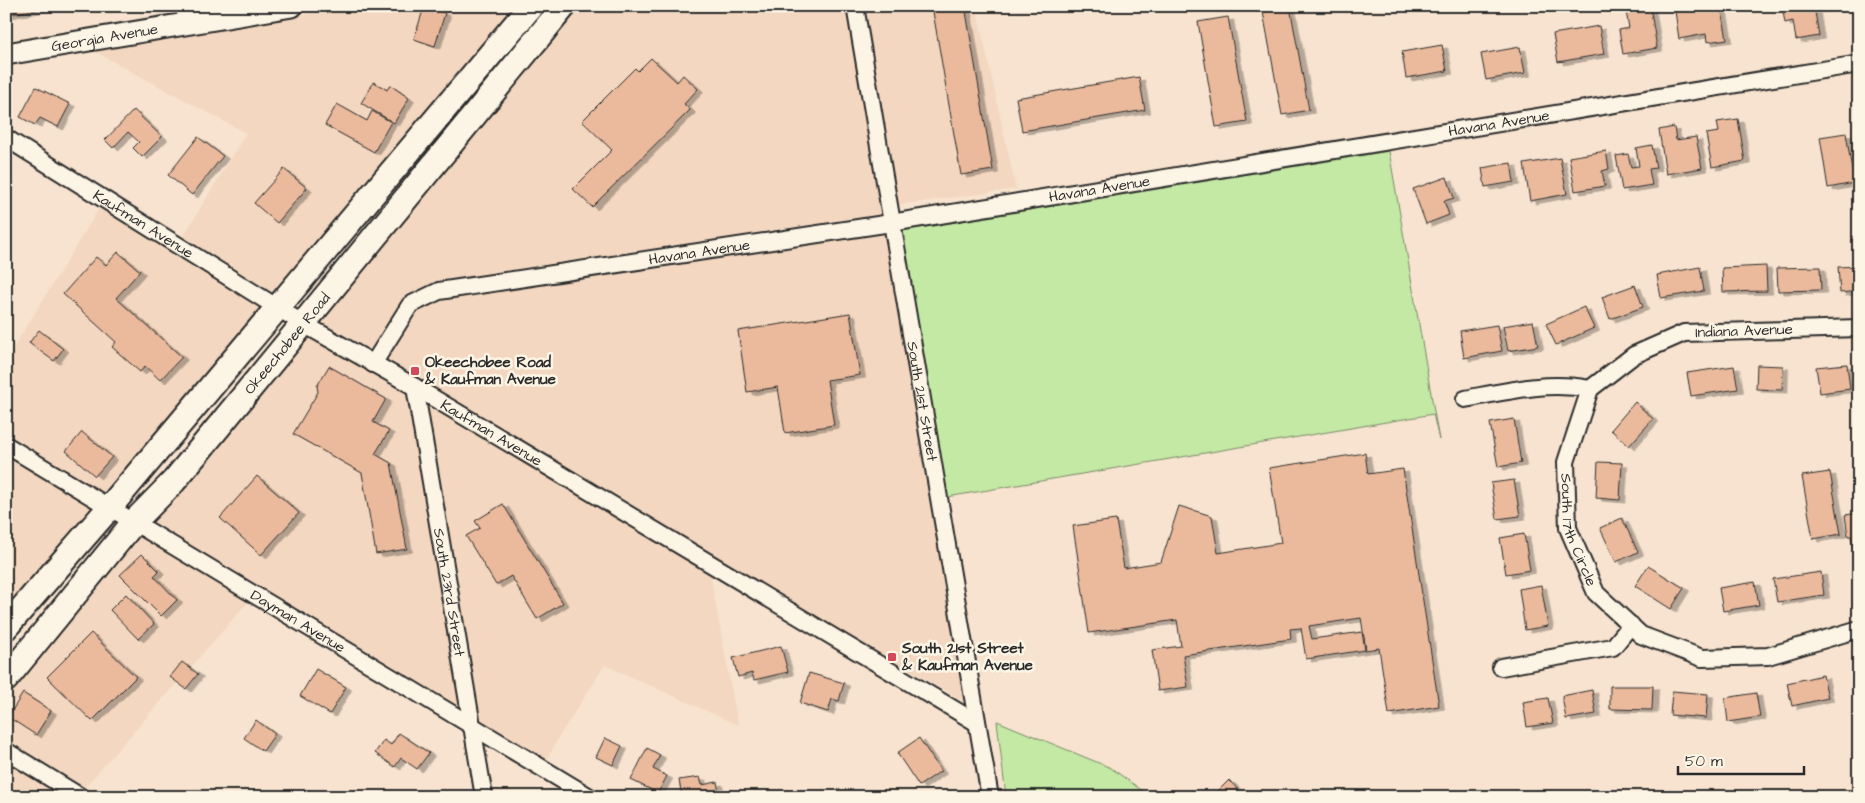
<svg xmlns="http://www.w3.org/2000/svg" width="1865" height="803" font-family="'Architects Daughter',sans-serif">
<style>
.built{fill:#f3d7c0}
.green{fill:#c4e9a4;stroke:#788a68}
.building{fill:#ebba9c;stroke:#2b2b2b;filter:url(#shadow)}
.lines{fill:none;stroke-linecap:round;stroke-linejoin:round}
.minor-casing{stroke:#2b2b2b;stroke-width:20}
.tertiary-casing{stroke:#2b2b2b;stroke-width:25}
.secondary-casing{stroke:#2b2b2b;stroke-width:28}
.minor{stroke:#fcf5e5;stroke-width:16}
.tertiary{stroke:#fcf5e5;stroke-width:21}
.secondary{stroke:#fcf5e5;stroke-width:24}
.poi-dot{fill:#d1495b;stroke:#fcf5e5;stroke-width:2}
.labels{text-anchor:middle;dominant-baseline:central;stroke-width:5;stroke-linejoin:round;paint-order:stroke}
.street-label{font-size:15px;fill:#2b2b2b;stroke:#fcf5e5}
.poi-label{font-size:15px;font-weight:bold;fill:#2b2b2b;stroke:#fcf5e5;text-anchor:start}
</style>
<defs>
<filter id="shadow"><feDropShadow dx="5.5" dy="3" stdDeviation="0" flood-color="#0004"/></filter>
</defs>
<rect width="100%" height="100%" fill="#f7e3cf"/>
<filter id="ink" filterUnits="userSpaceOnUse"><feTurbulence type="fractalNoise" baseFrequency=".02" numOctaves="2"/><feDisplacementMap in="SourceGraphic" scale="10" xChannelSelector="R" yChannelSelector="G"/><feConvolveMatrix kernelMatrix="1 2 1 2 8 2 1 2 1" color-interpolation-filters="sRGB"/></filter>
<g filter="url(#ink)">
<path class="built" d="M358,6h161l-244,288 -92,-57 63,-104 -156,-84z
M576,6h271l33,208 -443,67 -34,18 -33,52 -54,-31z
M864,6h112l40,183 -119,16z
M100,207l163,102 -155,186 -102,-61v-74z
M884,234l81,468 -118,-68 -424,-253 -1,-5 -6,1 -30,-17 30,-47 26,-13z
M304,335l103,58 54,316 -312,-189z
M427,405l286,171 -2,3 27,146 -133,-60 -47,73 -11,22 -67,-40z
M6,455l90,54 -90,103z
M136,534l112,68 -164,186 -78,-47v-48z
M6,762l57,35h-57z"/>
<path class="green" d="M1389,151l50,289 -6,-26 -486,83 -46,-266z
M997,721l114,47 40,29h-145z"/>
<path class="building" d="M6,6h38v2l-38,7z
M932,6h33l28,164 -32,5z
M1625,6h25l7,42 -34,6 -4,-24 10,-2z
M1687,6h34l6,33 -20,3 -1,-8 -27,5 -4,-28 12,-2z
M1782,6h32l5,30 -23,4 -3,-19 -8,2z
M424,7l21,6 -10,33 -21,-7z
M1290,7l19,103 -27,5 -19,-103z
M1228,17l19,105 -31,5 -18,-105z
M1599,26l5,28 -46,8 -5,-28z
M1442,45l5,26 -41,7 -4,-26z
M1520,47l5,26 -39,7 -5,-26z
M651,58l26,24 6,-7 15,14 -14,15 6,6 -98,97 -19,-18 39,-39 -30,-29 53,-53 3,3z
M1139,77l6,33 -123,21 -6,-33z
M374,82l13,8 3,-5 19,13 -15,25 -33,-20z
M36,87l34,17 -12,23 -18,-9 -5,7 -15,-8z
M337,104l30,17 5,-10 19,11 -17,30 -49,-27z
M134,110l28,27 -20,20 -9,-9 6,-6 -11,-10 -15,16 -8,-8z
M1738,119l7,42 -33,6 -6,-33 13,-2 -2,-10z
M1674,127l2,13 20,-3 6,31 -36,6 -7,-44z
M1846,133l8,50 -26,5 -8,-51z
M198,137l25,19 -31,39 -24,-20z
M1652,145l4,23 -7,1 3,16 -30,5 -6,-34 12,-2 3,13 8,-1 -3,-18z
M1606,151l3,18 -7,2 3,15 -30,5 -6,-34z
M1560,158l7,36 -37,7 -6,-37z
M1511,163l3,19 -29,5 -3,-19z
M284,169l23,19 -30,35 -23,-20z
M1447,177l7,21 -10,3 5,14 -23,9 -13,-35z
M118,252l22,19 -24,27 66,59 -22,23 -15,-14 -5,6 -28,-25 4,-5 -53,-48 33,-37 10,8z
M1766,266l1,25 -44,1 -1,-24z
M1859,266v25l-19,2 -2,-26z
M1700,267l4,24 -43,7 -4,-23z
M1820,267l1,23 -43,1 -1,-23z
M1635,285l8,22 -33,12 -8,-22z
M1584,307l10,21 -38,17 -10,-21z
M850,313l10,62 -33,5 7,45 -49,8 -7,-46 -31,5 -9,-61z
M1533,321l5,25 -30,5 -5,-25z
M1497,325l5,26 -38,7 -4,-27z
M39,330l24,19 -9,12 -25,-18z
M1847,364l3,25 -30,4 -4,-26z
M1757,365l26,1 -1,24 -26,-1z
M329,366l57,33 -13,23 16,9 -14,23 16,9 16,86 -31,5 -14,-81 -69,-39 25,-42 -1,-6z
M1734,366l4,23 -47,7 -4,-23z
M1635,402l18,17 -24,27 -18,-16z
M1514,419l7,44 -23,4 -8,-44z
M82,432l30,25 -17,19 -29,-25z
M1365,453l3,21 35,-5 36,237 -50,8 -10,-66 -13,2 -5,-32 -52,8 3,13 50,-7 3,18 -59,9 -5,-31 -11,1 1,10 -108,16 5,32 -30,4 -6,-41 29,-4 -4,-26 -88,13 -16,-107 43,-6 8,48 37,-6 18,-56 33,10 6,37 63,-10 -12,-75z
M1598,462l24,1 -2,37 -24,-2z
M1830,472l11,62 -28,5 -11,-63z
M257,476l42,37 -38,42 -41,-37z
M1514,480l6,36 -23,3 -6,-36z
M503,504l60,99 -26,16 -26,-43 -15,9 -30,-49 14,-8 -5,-7z
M1859,513v67l-8,-44h-3l-3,-21z
M1622,518l16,34 -22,10 -16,-34z
M1524,534l6,36 -24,4 -6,-36z
M142,554l17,17 -5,5 23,24 -16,16 -41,-41z
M1648,566l36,22 -13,21 -36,-23z
M1821,572l3,23 -47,7 -4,-23z
M1755,582l4,23 -36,6 -4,-23z
M1541,585l7,41 -23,4 -6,-41z
M126,594l28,30 -16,15 -28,-29z
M91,633l45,44 -44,44 -45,-44z
M781,646l7,26 -34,8 -2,-7 -14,4 -5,-19z
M182,662l16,12 -12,15 -16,-12z
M316,669l30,18 -16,27 -30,-18z
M809,673l35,10 -5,18 -7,-2 -4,13 -28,-9z
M1823,675l5,23 -36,8 -5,-23z
M1610,686h43l-1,24 -42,-1z
M1592,690l4,24 -30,5 -4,-23z
M1672,691l36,3 -2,24 -36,-3z
M23,693l28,18 -15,24 -28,-18z
M1756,693l4,24 -32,5 -3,-24z
M1548,698l5,25 -26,4 -4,-25z
M256,720l19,14 -12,17 -19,-13z
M399,733l30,20 -12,16 -16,-11 -6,9 -20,-14 9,-13 7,5z
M605,738l17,8 -9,19 -17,-8z
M919,738l22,33 -22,15 -22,-33z
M647,748l13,7 -7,14 14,7 -9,17 -27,-13z
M700,777l2,8 15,-3 3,15h-38l-3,-17z
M1229,780l16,17h-33z"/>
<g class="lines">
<g class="minor-casing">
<g id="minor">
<path d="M184,6l3,16"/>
<path id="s1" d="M855,6l135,791"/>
<path id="s2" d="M6,138l296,185 113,64 562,336"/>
<path id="s3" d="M1859,328l-175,5 -50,22 -44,34 -24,73 2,66 28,65 45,42 61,23 66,-2 91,-27"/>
<path id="s4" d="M373,364l37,-59 29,-14 452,-68 968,-159"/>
<path id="s5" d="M415,387l69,410"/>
<path d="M1465,399c42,-8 82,-18 125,-10"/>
<path id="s6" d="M6,445l584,352"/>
<path d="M1501,667l112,-20 18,-22"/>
<path d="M6,751l75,46"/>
</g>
</g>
<g class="tertiary-casing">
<g id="tertiary">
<path id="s7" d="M6,54l286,-48"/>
</g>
</g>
<g class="secondary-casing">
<g id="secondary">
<path d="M6,627l104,-120 421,-501"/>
<path id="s8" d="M6,679l128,-157 40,-41 390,-475"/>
</g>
</g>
<use href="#minor" class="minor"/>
<use href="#tertiary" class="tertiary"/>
<use href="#secondary" class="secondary"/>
</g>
</g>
<g class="poi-dot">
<rect x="410" y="366" width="10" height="10" rx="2.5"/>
<rect x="887" y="652" width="10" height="10" rx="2.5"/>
</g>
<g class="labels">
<g class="street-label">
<text stroke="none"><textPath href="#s7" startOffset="100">Georgia Avenue</textPath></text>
<text stroke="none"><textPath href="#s4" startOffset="1175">Havana Avenue</textPath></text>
<text stroke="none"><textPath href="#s4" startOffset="770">Havana Avenue</textPath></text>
<text stroke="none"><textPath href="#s2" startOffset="162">Kaufman Avenue</textPath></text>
<text stroke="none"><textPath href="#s4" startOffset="365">Havana Avenue</textPath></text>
<text transform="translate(1744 331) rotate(-2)">Indiana Avenue</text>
<text stroke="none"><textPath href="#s8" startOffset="438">Okeechobee Road</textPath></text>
<text stroke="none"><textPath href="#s1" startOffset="401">South 21st Street</textPath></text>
<text stroke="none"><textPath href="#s2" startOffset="568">Kaufman Avenue</textPath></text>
<text stroke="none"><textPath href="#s3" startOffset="432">South 17th Circle</textPath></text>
<text stroke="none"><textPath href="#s5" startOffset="208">South 23rd Street</textPath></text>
<text stroke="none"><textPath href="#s6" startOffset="341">Dayman Avenue</textPath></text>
</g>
<g class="poi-label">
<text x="425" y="362">Okeechobee Road<tspan x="425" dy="17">&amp; Kaufman Avenue</tspan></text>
<text x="902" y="648">South 21st Street<tspan x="902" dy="17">&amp; Kaufman Avenue</tspan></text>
</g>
</g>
<rect width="1865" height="803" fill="none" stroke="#fcf5e5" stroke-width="25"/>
<rect x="12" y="12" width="1840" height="778" fill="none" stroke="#2b2b2b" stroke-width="2" filter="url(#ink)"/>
<path d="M1678 766v8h126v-8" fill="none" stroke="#2b2b2b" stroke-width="2.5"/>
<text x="1685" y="766" font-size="15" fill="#2b2b2b" stroke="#fcf5e5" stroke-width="4" paint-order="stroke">50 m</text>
</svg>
